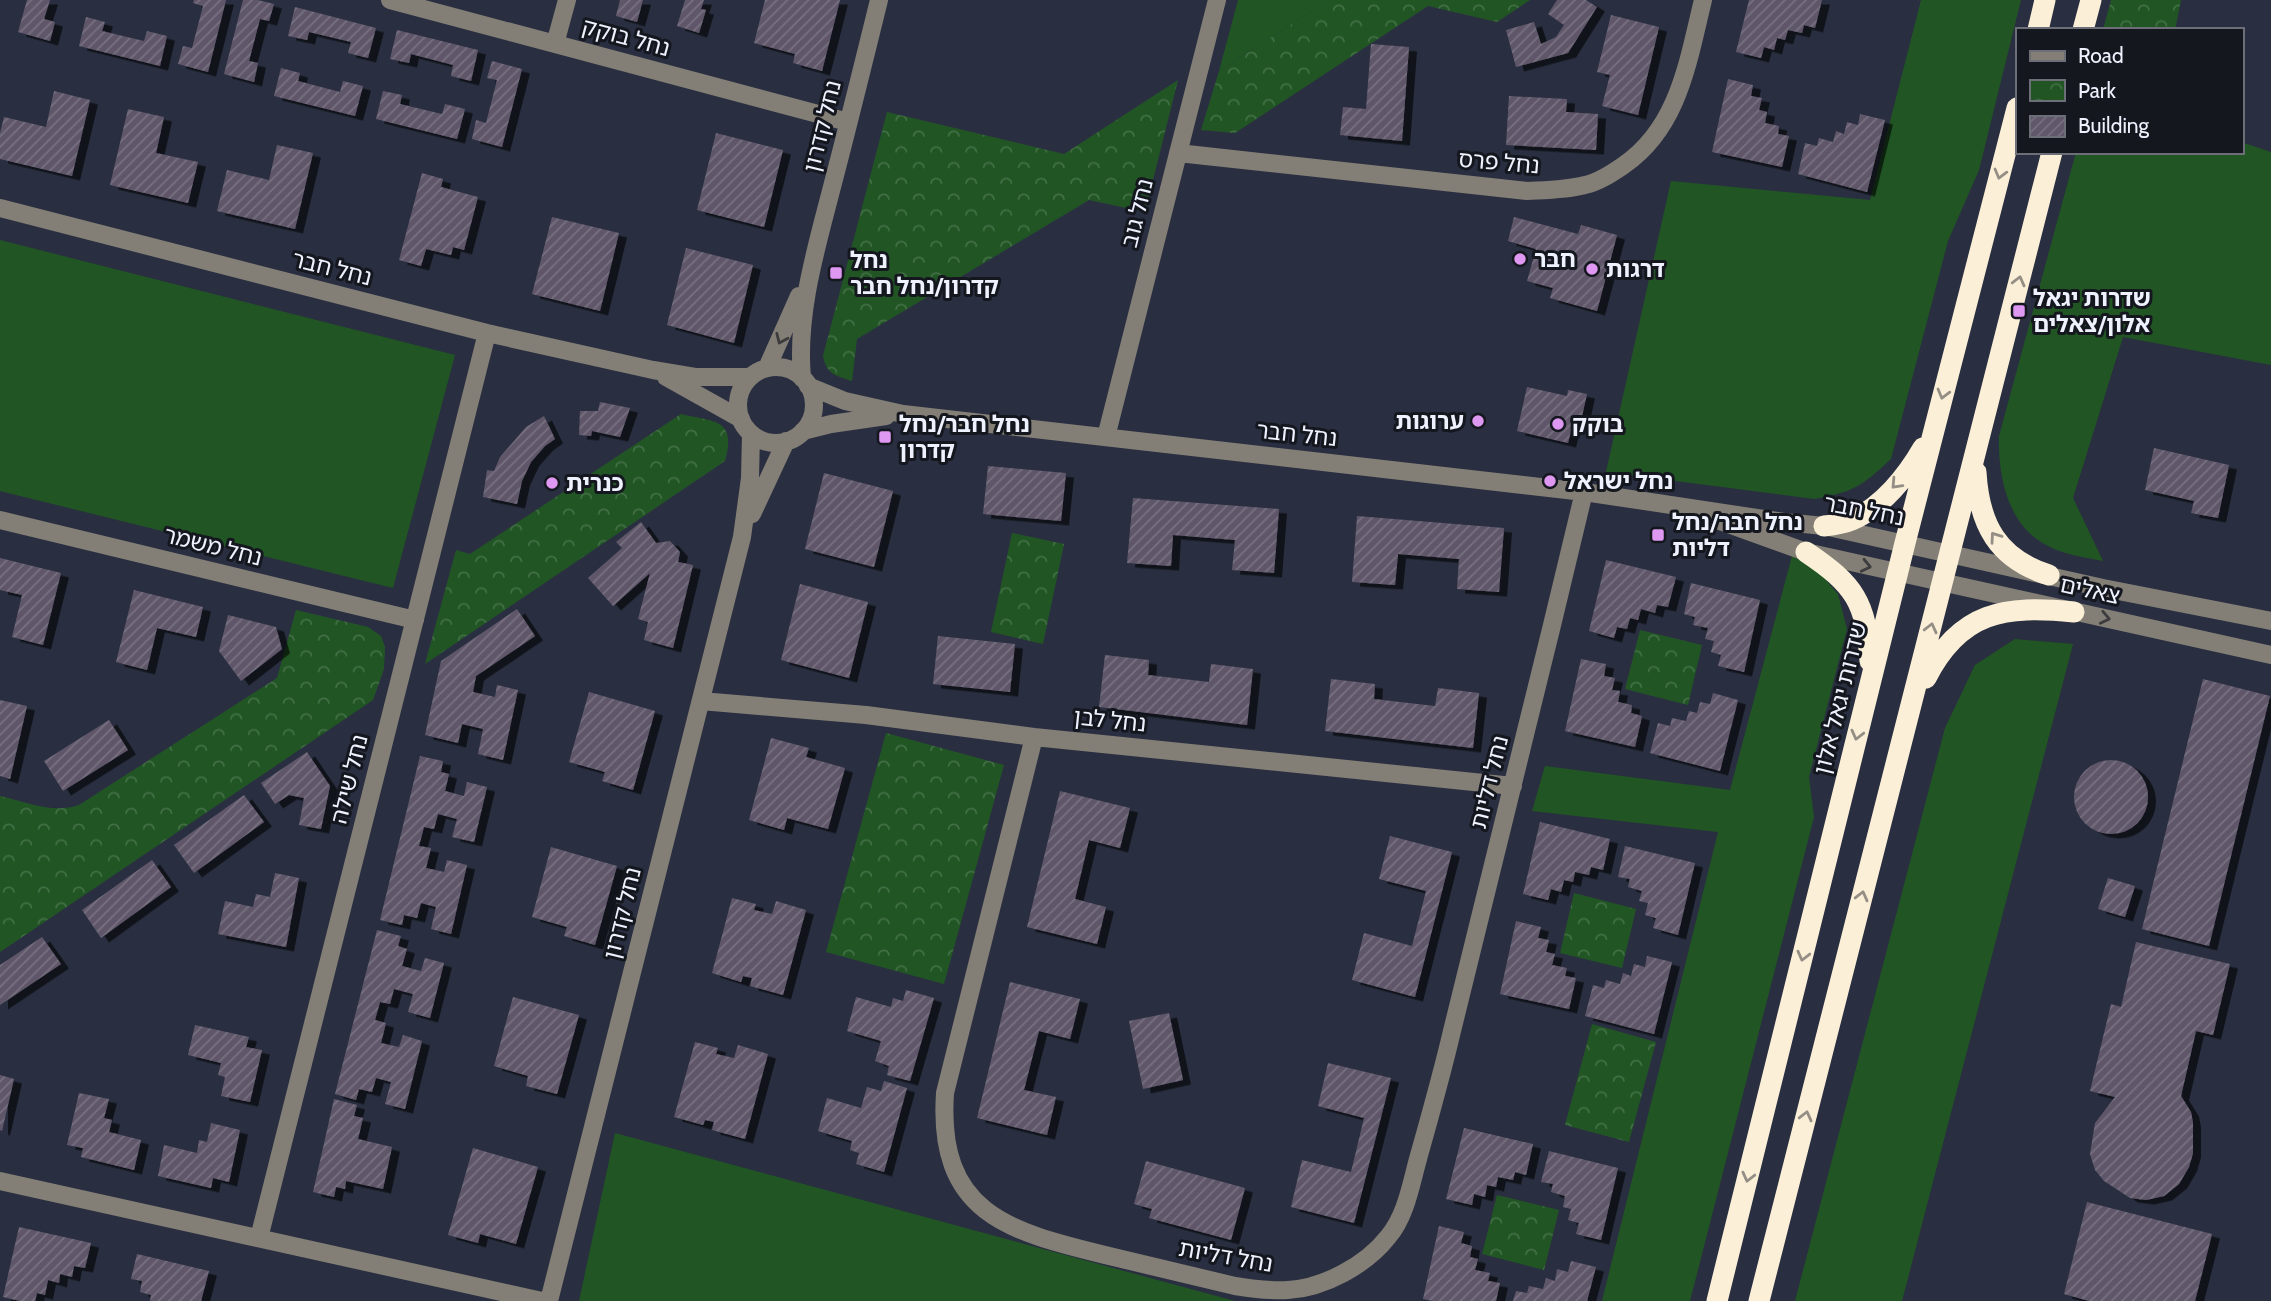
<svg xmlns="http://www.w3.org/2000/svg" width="2271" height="1301" font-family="Cabin,'Noto Sans Hebrew',sans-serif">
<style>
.green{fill:#215624}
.park{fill:url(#park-crowns)}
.building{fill:url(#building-hatch);filter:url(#shadow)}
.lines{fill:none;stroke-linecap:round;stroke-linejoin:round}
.minor{stroke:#847f76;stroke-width:18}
.highway{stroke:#fbefd8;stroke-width:21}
.oneway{stroke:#948e85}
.oneway2{stroke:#3c3b3d}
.poi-dot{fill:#de98f2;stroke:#15171f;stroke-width:2.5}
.labels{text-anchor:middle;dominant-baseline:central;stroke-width:6;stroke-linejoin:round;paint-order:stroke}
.street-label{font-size:23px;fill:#eef2fe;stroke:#15171f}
.poi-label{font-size:23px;font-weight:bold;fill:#eef2fe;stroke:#15171f;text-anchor:start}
</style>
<defs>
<pattern id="park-crowns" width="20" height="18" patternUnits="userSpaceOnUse" patternTransform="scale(1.75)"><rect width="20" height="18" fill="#215624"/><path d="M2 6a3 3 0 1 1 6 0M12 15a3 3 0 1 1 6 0" fill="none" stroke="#426f45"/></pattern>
<pattern id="building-hatch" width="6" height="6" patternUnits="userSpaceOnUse" patternTransform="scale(1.75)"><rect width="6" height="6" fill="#60576a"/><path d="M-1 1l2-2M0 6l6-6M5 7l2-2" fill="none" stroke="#777080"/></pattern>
<filter id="shadow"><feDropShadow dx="8" dy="4.5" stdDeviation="0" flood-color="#0009"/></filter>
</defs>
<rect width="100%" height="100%" fill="#292f40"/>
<path class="green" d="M1238,0h91l-110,71z
M1921,0h100l-42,170 -31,71 -57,218c-29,27 -37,33 -77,40l-208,-27 65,-291 199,19z
M2241,142l30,10v213l-148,-28 -50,161 30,63c-20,-4 -44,-7 -62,-19 -35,-22 -43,-69 -42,-106l77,-284h165z
M0,240l455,115 -62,233 -393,-97z
M1792,556l23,11 23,27 9,35 -38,148 5,40 -124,484h-88l116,-469 -186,-21 13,-45 185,24z
M2015,639l58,5 -171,657h-107l150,-573 30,-63z
M615,1133l620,168h-656z"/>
<path class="park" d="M1329,0h201l-33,22 -69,-16 -193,127 -34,-3 18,-59z
M2111,0h70l-6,30h-72z
M1178,80l-33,132 -56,-12 -232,139 -5,42c-17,-6 -25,-6 -29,-25l64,-244 177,42z
M681,414c33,8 56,4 44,47l-300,203 31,-114 14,4z
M1012,533l52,11 -21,100 -52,-12z
M296,610l72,17 13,9 4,11 -1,22 -11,31 -373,252v-156c26,6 53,18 79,9l198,-127z
M1640,630l62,15 -14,60 -63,-16z
M886,733l118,32 -60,219 -118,-32z
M1574,893l62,16 -14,59 -62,-15z
M1592,1024l64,18 -27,100 -64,-17z
M1497,1195l62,15 -15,60 -62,-16z"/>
<path class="building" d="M27,0h23l-6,19 11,3 -5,19 -32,-9z
M194,0h32l-18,72 -30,-8 5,-18 9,2 11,-42 -10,-3z
M243,0h15l16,4 -5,17 -9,-2 -11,42 9,2 -4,19 -30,-8z
M620,0h23l-6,22 -21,-6z
M685,0h19l-3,9 5,1 -7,23 -22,-7z
M765,0h75l-18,71 -29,-8 2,-9 -41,-11z
M1557,0h29l11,7 -29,46 -52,14 -10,-37 28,-8 7,22 15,-7 8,-12 -16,-11z
M1749,0h73l-7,28 -11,-3 -2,8 -14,-3 -3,10 -8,-2 -3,12 -10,-3 -3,11 -25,-6z
M295,7l81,21 -8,30 -20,-5 3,-11 -42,-10 -2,8 -19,-4z
M1611,15l48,12 -21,88 -36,-9 8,-31 -13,-3z
M86,17l19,5 -3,9 42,10 3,-10 20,5 -7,30 -81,-20z
M397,30l81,20 -7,31 -20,-5 2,-11 -42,-11 -2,9 -19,-4z
M1371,44l38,3 -7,94 -62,-6 3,-28 23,2z
M492,61l30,8 -20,78 -30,-8 4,-19 10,3 11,-43 -10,-2z
M281,68l19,5 -2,8 42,11 3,-11 20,5 -8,30 -81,-20z
M1728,79l25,6 -2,11 11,2 -3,12 8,2 -2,11 14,3 -1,8 11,2 -7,31 -70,-15z
M54,91l36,9 -18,76 -72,-17v-26l4,-16 42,10z
M383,91l19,4 -2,9 42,10 3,-10 20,5 -8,30 -81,-20z
M1509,96l58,3 -1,13 32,2 -2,36 -90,-5z
M128,109l36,8 -8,36 42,9 -10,41 -78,-18z
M1860,114l25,6 -18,72 -69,-18 7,-31 12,3 2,-8 14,4 3,-11 8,3 3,-12 11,3z
M716,133l67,17 -19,77 -67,-17z
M277,145l36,8 -18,76 -78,-18 10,-41 42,10z
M422,173l21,6 -2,8 37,10 -14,53 -11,-3 -2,8 -25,-6 -5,17 -22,-6z
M552,217l67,16 -19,78 -68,-17z
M1514,217l64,17 3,-9 36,10 -20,76 -47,-13 3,-10 -26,-7 9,-32 -28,-8z
M686,248l67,17 -19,78 -67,-18z
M1527,387l40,9 1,-6 19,4 -7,31 -7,-2 -5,20 -51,-12z
M600,402l30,6 -10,29 -28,-6 -1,5 -12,-1 1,-24h18z
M544,416l11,23 -10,7 -14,16 -9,19 -5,23 -34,-7 4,-27 7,1 6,-14 14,-16 12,-14z
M2154,448l75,17 -11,53 -27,-5 3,-12 -49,-11z
M988,466l78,7 -5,48 -78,-7z
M824,473l69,18 -19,76 -69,-18z
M1133,498l146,11 -5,64 -42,-3 3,-30 -62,-5 -2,31 -44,-3z
M1357,516l147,12 -5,64 -42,-3 2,-30 -61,-5 -3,31 -43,-3z
M641,522l15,21 14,-2 10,11 -2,10 15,3 -20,83 -29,-8 4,-18 -10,-3 12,-46 -37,33 -25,-28 34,-30 -6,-6z
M0,558l61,15 -18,72 -31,-8 10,-42 -22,-5z
M1606,560l70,17 -8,30 -11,-2 -2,8 -14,-4 -3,11 -8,-2 -3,11 -10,-2 -3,11 -25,-7z
M1691,583l69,17 -16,72 -26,-6 3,-11 -10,-3 3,-11 -9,-2 3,-11 -15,-3 2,-8 -11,-3z
M800,584l68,18 -19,76 -68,-18z
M134,590l69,17 -7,30 -39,-9 -10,42 -31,-8z
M517,609l18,27 -59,40 -3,16 22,5 2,-12 21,5 -15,70 -25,-6 5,-25 -21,-5 -4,19 -33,-8 16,-74z
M228,615l48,12 6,22 -41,32 -22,-30z
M938,636l77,8 -5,48 -77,-8z
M1105,655l44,5 -1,15 61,7 2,-18 42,5 -6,56 -148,-18z
M1581,659l25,5 -2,12 11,2 -3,12 8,1 -2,11 14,3 -1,8 11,3 -7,31 -70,-16z
M1331,679l44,5 -1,15 61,7 3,-18 41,5 -6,55 -148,-17z
M2203,679l67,17 -61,250 -67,-17z
M589,692l66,19 -22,79 -31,-9 3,-9 -36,-10z
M1713,693l25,7 -18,71 -70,-18 8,-30 12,3 2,-8 14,3 3,-10 8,2 3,-11 10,2z
M0,700l27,6 -17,73 -10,-3z
M109,720l19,30 -65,41 -19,-30z
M771,738l38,10 -3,9 39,11 -17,61 -41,-11 -3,12 -35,-10z
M307,752l23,34 -9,43 -22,-4 5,-27 -15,-3 -14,9 -14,-21z
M420,756l23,5 -2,11 8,2 -4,17 19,5 3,-14 20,5 -13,55 -22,-5 5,-18 -19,-5 -4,15 -10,-2 -5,19 12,2 -5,20 18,4 3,-12 20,5 -16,69 -20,-5 5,-22 -15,-4 -4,15 -13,-3 -2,10 -22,-5z
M2074 797a37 37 0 1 1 74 0a37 37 0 1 1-74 0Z
M1060,791l70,17 -10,40 -31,-8 -14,59 31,8 -9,37 -70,-17z
M244,795l20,27 -70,51 -20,-28z
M1540,822l70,17 -7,31 -12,-3 -2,8 -14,-3 -2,10 -9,-2 -3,12 -10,-3 -3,11 -25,-6z
M1390,836l62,16 -37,145 -63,-17 12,-47 48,13 14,-55 -47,-12z
M1625,846l70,17 -17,72 -25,-7 3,-10 -11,-3 3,-12 -9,-2 3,-10 -14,-4 2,-8 -12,-2z
M551,847l66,19 -22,79 -31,-9 3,-9 -35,-10z
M152,860l19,27 -70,51 -19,-28z
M275,873l24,5 -13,69 -68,-13 7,-33 28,6 3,-13 14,3z
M2108,878l27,8 -10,31 -27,-8z
M732,898l24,6 -2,6 18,4 4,-13 30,9 -23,85 -33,-9 2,-8 -9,-2 -2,6 -29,-9z
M1516,921l25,6 -3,11 11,2 -3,12 9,2 -3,11 15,3 -2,8 11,2 -7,31 -69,-15z
M377,930l24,6 -3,10 9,3 -5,17 19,5 4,-13 19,5 -14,55 -22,-6 5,-18 -19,-5 -4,15 -10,-2 -5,18 11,3 -5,20 18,4 4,-12 19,6 -17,68 -20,-5 6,-22 -15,-4 -4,14 -13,-3 -3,11 -21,-6z
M42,937l19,27 -61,41v-40z
M2136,942l94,22 -17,71 -17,-4 -15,65 10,16 2,11v30l-4,14 -10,17 -15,12 -18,4 -16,-2 -26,-17 -9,-11 -5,-16 5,-31 20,-26 -25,-6 21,-87 10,3z
M1647,956l25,6 -18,72 -69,-18 8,-31 11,3 2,-8 14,4 3,-11 8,3 3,-12 11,3z
M1010,982l70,17 -10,40 -31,-8 -15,59 32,7 -9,38 -70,-17z
M906,990l28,8 -24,83 -23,-6 2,-9 -14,-5 6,-20 -34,-10 9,-34 35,10 2,-9 10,3z
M513,997l66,18 -22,79 -31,-8 2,-10 -34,-10z
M1169,1013l14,67 -40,9 -14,-68z
M195,1025l54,12 -3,10 16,3 -12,52 -29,-6 4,-19 -7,-2 3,-12 -33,-8z
M695,1042l23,6 -2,6 18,4 4,-13 30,9 -23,85 -33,-9 2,-8 -9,-2 -2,5 -29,-8z
M1328,1063l63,15 -37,145 -63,-16 11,-47 49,12 13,-54 -46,-12z
M0,1075l14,4 -12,52 -2,-1z
M884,1081l23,7 -23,84 -28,-8 3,-11 -9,-3 2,-9 -34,-10 9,-33 34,10 6,-21 14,4z
M79,1093l30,6 -5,19 8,2 -3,12 32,8 -7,30 -53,-13 2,-9 -16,-3z
M334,1099l23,6 -3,11 9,2 -5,21 34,8 -9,42 -37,-8 -1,8 -9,-2 -2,10 -21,-5z
M211,1123l29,7 -11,52 -16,-4 -2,10 -53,-12 6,-31 33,8 2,-13 8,2z
M1464,1128l69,16 -7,31 -11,-3 -2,8 -15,-3 -2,10 -9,-2 -2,12 -11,-3 -2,11 -26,-6z
M473,1148l65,19 -22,77 -36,-10 -2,9 -30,-8z
M1549,1151l69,17 -17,72 -25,-6 3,-11 -11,-3 3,-11 -8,-2 2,-11 -14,-4 2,-8 -12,-2z
M1146,1161l99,27 -14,52 -82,-22 3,-9 -18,-5z
M2087,1202l125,32 -17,67h-106l-25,-7z
M1439,1226l25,6 -3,11 11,3 -2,11 8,2 -3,11 15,3 -2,8 12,2 -4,18h-63l-10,-2z
M19,1227l72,16 -6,25 -11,-2 -2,11 -12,-3 -1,9 -11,-3 -3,15 -8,-2 -2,8h-15l-17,-4z
M137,1254l72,17 -8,30h-51l1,-6 -11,-3 2,-11 -11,-2z
M1571,1261l25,6 -9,34h-74l3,-10 11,2 2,-7 14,3 3,-11 9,3 2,-12 11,3z"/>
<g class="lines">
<path class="minor" d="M390,0l458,122
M555,44l12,-44
M1178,153l349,38c20,-1 39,-1 58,-6 14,-3 27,-12 39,-20 55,-38 64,-104 79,-165
M0,208l487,125 166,37 42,7h55
M738 405a38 38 0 1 1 76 0a38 38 0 1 1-76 0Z
M767,368l32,-72
M666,377l75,42
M802,378c-6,-66 15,-132 31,-195 16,-61 31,-122 46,-183
M808,386l37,15 58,13 681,78 200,30 40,4 279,62 168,33
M803,431l28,-7 55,-8
M1106,437l111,-437
M752,514l34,-73
M0,520l415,100
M1720,521l86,31 465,103
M701,701l165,14 168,22 479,49
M1034,737l-89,356c-8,119 61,138 160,162 43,10 87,21 130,31 18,3 35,5 53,4 36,-2 78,-25 100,-53 18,-21 23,-53 30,-78 12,-43 24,-85 34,-128 45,-179 89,-359 132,-539
M0,1181l542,120
M259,1238l228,-905
M549,1301l193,-764 8,-59 1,-44"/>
<path class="highway" d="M2038,30l7,-30
M2083,30l8,-30
M1976,472c3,53 22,87 73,103
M1824,526c10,-1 19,-2 28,-6 30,-13 55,-44 71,-72
M1806,552c49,33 60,50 64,109
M1926,678c34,-67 79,-73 148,-66
M1717,1301l188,-758 112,-435
M1759,1301l293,-1149"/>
</g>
<defs><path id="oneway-chevron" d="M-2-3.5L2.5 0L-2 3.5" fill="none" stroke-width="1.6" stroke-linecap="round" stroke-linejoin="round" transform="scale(1.75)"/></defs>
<g class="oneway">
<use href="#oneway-chevron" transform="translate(2000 174) rotate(105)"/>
<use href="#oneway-chevron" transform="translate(2019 281) rotate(-76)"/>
<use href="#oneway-chevron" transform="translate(1943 394) rotate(105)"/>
<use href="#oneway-chevron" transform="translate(1896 484) rotate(133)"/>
<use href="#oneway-chevron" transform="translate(1995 537) rotate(-125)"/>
<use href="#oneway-chevron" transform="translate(1931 628) rotate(-76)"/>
<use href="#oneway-chevron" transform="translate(1857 735) rotate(104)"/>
<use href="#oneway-chevron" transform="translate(1862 896) rotate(-76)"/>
<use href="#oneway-chevron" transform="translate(1803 956) rotate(104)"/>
<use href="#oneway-chevron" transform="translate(1806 1116) rotate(-76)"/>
<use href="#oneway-chevron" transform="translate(1748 1177) rotate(104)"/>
</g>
<g class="oneway2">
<use href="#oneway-chevron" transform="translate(781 339) rotate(114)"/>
<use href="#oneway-chevron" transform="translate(1866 566) rotate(13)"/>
<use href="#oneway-chevron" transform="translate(2105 618) rotate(12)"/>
</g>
<g class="poi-dot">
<circle cx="1520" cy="259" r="7"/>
<circle cx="1592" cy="269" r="7"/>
<rect x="829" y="266" width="14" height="14" rx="3.5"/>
<rect x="2012" y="304" width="14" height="14" rx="3.5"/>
<circle cx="1478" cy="421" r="7"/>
<circle cx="1558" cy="424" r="7"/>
<rect x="878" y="430" width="14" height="14" rx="3.5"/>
<circle cx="1550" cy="481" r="7"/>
<circle cx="552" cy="483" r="7"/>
<rect x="1651" y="528" width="14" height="14" rx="3.5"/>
</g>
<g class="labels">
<g class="street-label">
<text transform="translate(626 37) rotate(15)">נחל בוקק</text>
<text transform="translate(822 126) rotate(-76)">נחל קדרון</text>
<text transform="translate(1499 162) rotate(5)">נחל פרס</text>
<text transform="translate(1137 213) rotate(-76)">נחל גוב</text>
<text transform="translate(332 268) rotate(14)">נחל חבר</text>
<text transform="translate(1297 434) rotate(6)">נחל חבר</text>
<text transform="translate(1864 510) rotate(11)">נחל חבר</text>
<text transform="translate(213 546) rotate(14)">נחל משמר</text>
<text transform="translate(2090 590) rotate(12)">צאלים</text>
<text transform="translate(1840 698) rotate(-76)">שדרות יגאל אלון</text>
<text transform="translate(1110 720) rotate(6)">נחל לבן</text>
<text transform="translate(349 779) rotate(-76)">נחל שילה</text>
<text transform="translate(1489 782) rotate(-76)">נחל דליות</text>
<text transform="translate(622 913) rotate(-76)">נחל קדרון</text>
<text transform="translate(1226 1256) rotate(10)">נחל דליות</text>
</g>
<g class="poi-label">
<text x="1534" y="259">חבר</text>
<text x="850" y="260">נחל<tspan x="850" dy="26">קדרון/נחל חבר</tspan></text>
<text x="1606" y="269">דרגות</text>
<text x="2033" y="298">שדרות יגאל<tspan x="2033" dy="26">אלון/צאלים</tspan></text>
<text x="1464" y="421" text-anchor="end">ערוגות</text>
<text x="899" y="424">נחל חבר/נחל<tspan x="899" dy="26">קדרון</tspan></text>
<text x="1572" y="424">בוקק</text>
<text x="1564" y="481">נחל ישראל</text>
<text x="566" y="483">כנרית</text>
<text x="1672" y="522">נחל חבר/נחל<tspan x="1672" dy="26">דליות</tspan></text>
</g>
</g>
<rect x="2016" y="28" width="228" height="126" fill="#15171f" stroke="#6c6f78" stroke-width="2"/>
<rect x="2030" y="51" width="35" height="10" fill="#847f76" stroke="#6c6f78" stroke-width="2"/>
<text x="2078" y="63" font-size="21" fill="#eef2fe">Road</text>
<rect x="2030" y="80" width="35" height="21" fill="url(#park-crowns)" stroke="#6c6f78" stroke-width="2"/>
<text x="2078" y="98" font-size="21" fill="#eef2fe">Park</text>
<rect x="2030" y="116" width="35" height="21" fill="url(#building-hatch)" stroke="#6c6f78" stroke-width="2"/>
<text x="2078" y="133" font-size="21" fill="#eef2fe">Building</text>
</svg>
